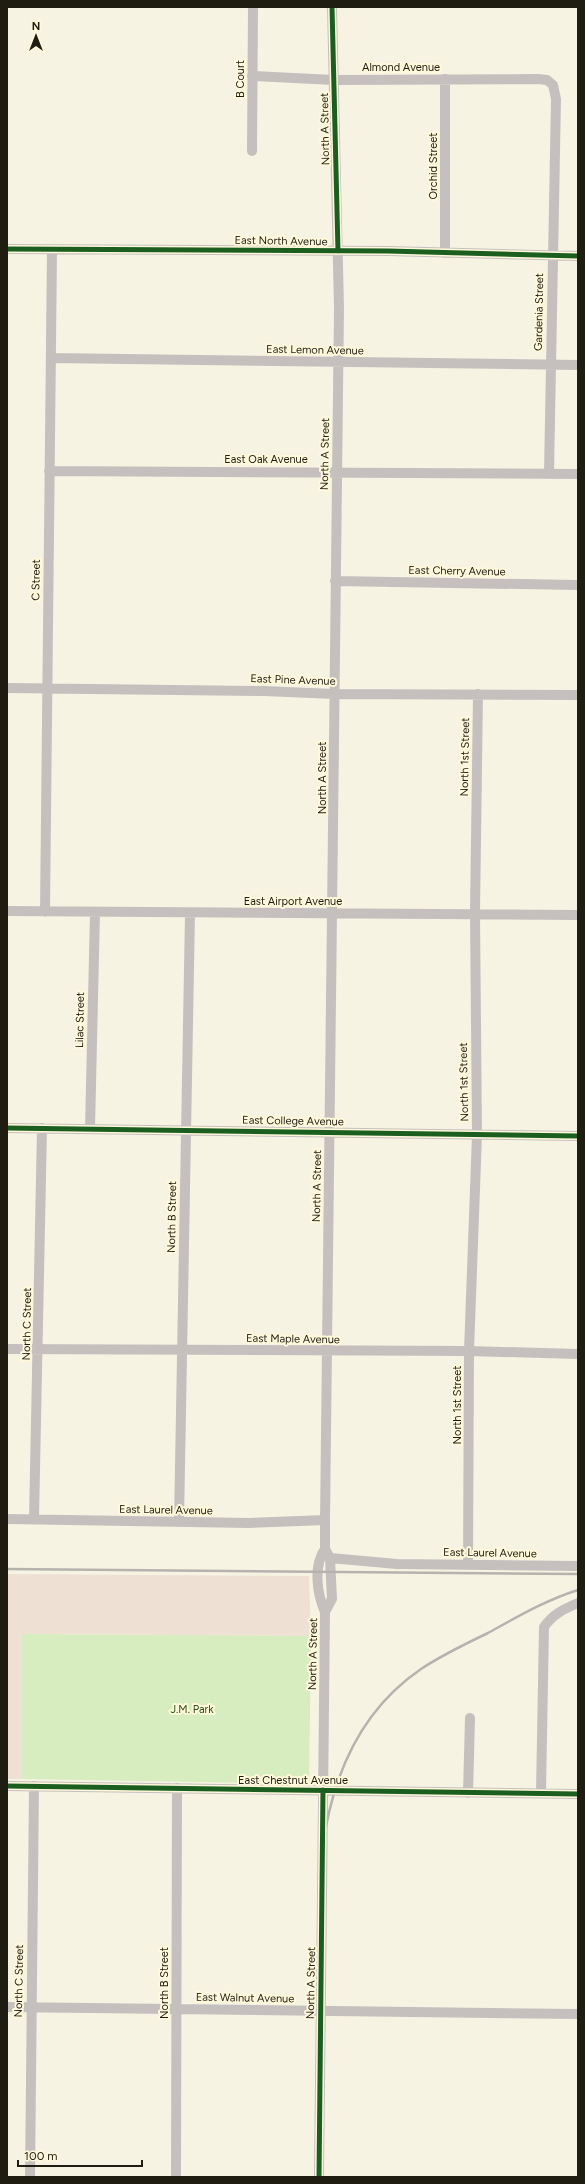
<svg xmlns="http://www.w3.org/2000/svg" width="585" height="2184" font-family="Figtree,sans-serif">
<style>
.industrial{fill:#eee1d3}
.green{fill:#d7edc0}
.lines{fill:none;stroke-linecap:round;stroke-linejoin:round}
.minor{stroke:#c5c0be;stroke-width:10}
.rail{stroke:#b6b2ad;stroke-width:2.5}
.cycleway-casing{stroke:#fff8db;stroke-width:8}
.cycleway{stroke:#1b5e20;stroke-width:5}
.labels{text-anchor:middle;dominant-baseline:central;stroke-width:4;stroke-linejoin:round;paint-order:stroke}
.street-label{font-size:11px;fill:#1f1c12;stroke:#fff8db}
.park-label{font-size:11px;fill:#2c4d11;stroke:#fff8db}
</style>
<rect width="100%" height="100%" fill="#f7f3e3"/>
<path class="industrial" d="M7,1574l302,2 2,60 -289,-2v145h-15z"/>
<path class="green" d="M22,1634l289,2 -2,148 -287,-5z"/>
<g class="lines">
<path class="minor" d="M252,76l82,4 204,-1 9,1 6,5 3,14 -7,374
M252,151l1,-144
M7,249l381,2 190,5
M445,253v-174
M51,358l527,7
M49,471l529,3
M335,581l243,4
M7,688l257,3 70,3 244,1
M7,911l571,4
M45,912l7,-662
M7,1128l571,8
M90,1129l5,-217
M7,1349l462,2 109,3
M7,1519l242,4 76,-3
M34,1519l8,-391
M179,1522l11,-609
M330,1558l67,6 181,2
M468,1565l1,-214 8,-216 -2,-222 3,-219
M325,1612c-8,-18 -12,-46 0,-63
M7,1786l571,8
M541,1792l3,-165c9,-13 20,-18 34,-24
M468,1793l2,-75
M7,2007l571,7
M30,2177l4,-391
M176,2177l1,-389
M319,2177l6,-565 7,-13 -2,-41 -5,-9v-29l14,-1212 -7,-301"/>
<path class="rail" d="M7,1569l571,5
M319,2177l3,-325c9,-73 36,-140 99,-183 21,-14 44,-25 67,-36 29,-16 58,-33 90,-43"/>
<g class="cycleway-casing">
<path id="cycleway" d="M332,7l6,244
M7,249l381,2 190,5
M7,1128l571,8
M7,1786l571,8
M319,2177l4,-387"/>
</g>
<use href="#cycleway" class="cycleway"/>
</g>
<g class="labels">
<g class="street-label">
<text x="401" y="67">Almond Avenue</text>
<text transform="translate(240 79) rotate(-90)">B Court</text>
<text transform="translate(325 129) rotate(-91)">North A Street</text>
<text transform="translate(433 166) rotate(-90)">Orchid Street</text>
<text transform="translate(281 241) rotate(1)">East North Avenue</text>
<text transform="translate(539 312) rotate(-89)">Gardenia Street</text>
<text transform="translate(315 350) rotate(1)">East Lemon Avenue</text>
<text transform="translate(325 454) rotate(-89)">North A Street</text>
<text x="266" y="459">East Oak Avenue</text>
<text transform="translate(457 571) rotate(1)">East Cherry Avenue</text>
<text transform="translate(36 580) rotate(-89)">C Street</text>
<text transform="translate(293 680) rotate(2)">East Pine Avenue</text>
<text transform="translate(465 757) rotate(-89)">North 1st Street</text>
<text transform="translate(322 778) rotate(-90)">North A Street</text>
<text x="293" y="901">East Airport Avenue</text>
<text transform="translate(80 1020) rotate(-89)">Lilac Street</text>
<text transform="translate(464 1082) rotate(-91)">North 1st Street</text>
<text transform="translate(293 1121) rotate(1)">East College Avenue</text>
<text transform="translate(317 1186) rotate(-89)">North A Street</text>
<text transform="translate(172 1217) rotate(-89)">North B Street</text>
<text transform="translate(27 1324) rotate(-89)">North C Street</text>
<text transform="translate(293 1339) rotate(1)">East Maple Avenue</text>
<text transform="translate(457 1405) rotate(-90)">North 1st Street</text>
<text transform="translate(166 1510) rotate(1)">East Laurel Avenue</text>
<text transform="translate(490 1553) rotate(1)">East Laurel Avenue</text>
<text transform="translate(313 1654) rotate(-89)">North A Street</text>
<text x="293" y="1780">East Chestnut Avenue</text>
<text transform="translate(19 1981) rotate(-89)">North C Street</text>
<text transform="translate(164 1983) rotate(-90)">North B Street</text>
<text transform="translate(311 1983) rotate(-89)">North A Street</text>
<text transform="translate(245 1998) rotate(1)">East Walnut Avenue</text>
</g>
<g class="park-label">
<text x="192" y="1709">J.M. Park</text>
</g>
</g>
<rect width="585" height="2184" fill="none" stroke="#1f1c12" stroke-width="16"/>
<g transform="translate(36 36)" stroke="#fff8db" stroke-width="3" paint-order="stroke">
<path d="M0-3L7 15L0 10L-7 15Z" fill="#1f1c12"/>
<text y="-6" font-size="11" font-weight="bold" text-anchor="middle" fill="#1f1c12">N</text>
</g>
<path d="M18 2160v6h124v-6" fill="none" stroke="#1f1c12" stroke-width="2"/>
<text x="24" y="2160" font-size="12" fill="#1f1c12" stroke="#fff8db" stroke-width="3" paint-order="stroke">100 m</text>
</svg>
